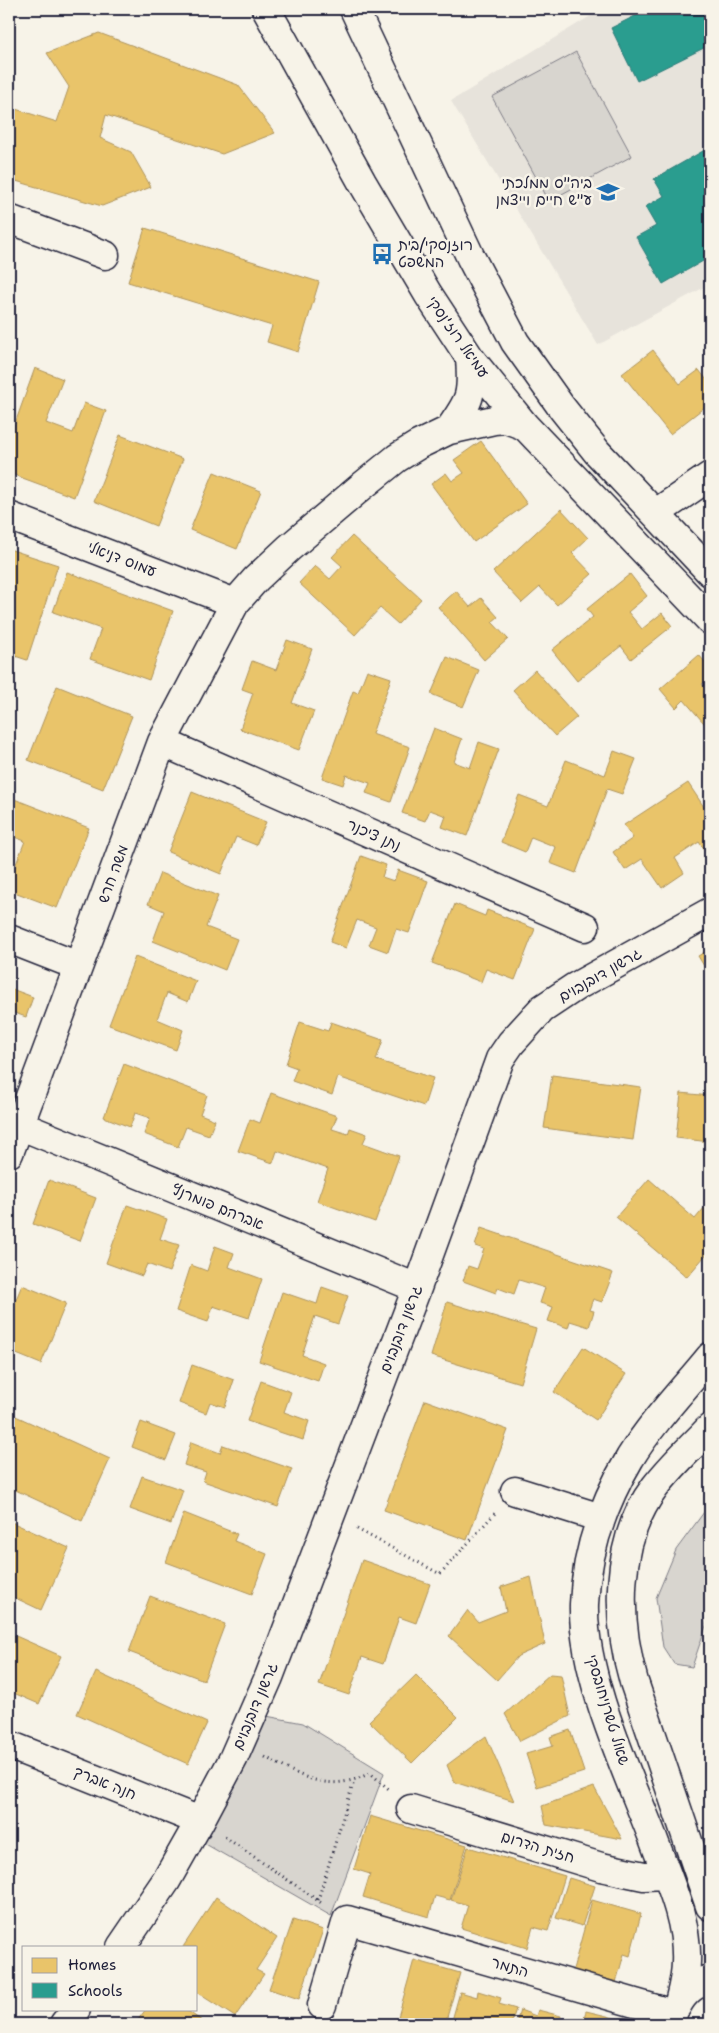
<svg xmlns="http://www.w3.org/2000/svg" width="719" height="2033" font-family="'Shantell Sans','Playpen Sans Hebrew',sans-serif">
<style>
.built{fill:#e7e3db}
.green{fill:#d8d5cf;stroke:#7d7c85}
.homes{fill:#e9c46a;stroke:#ad935c}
.schools{fill:#2a9d8f;stroke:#287876}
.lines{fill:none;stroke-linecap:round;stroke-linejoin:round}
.minor-casing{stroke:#22223b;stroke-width:31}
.path{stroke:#22223b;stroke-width:3;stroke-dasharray:1 4;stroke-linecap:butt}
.minor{stroke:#f7f3e8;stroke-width:28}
.labels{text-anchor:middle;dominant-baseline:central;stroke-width:5;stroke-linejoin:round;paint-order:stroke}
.poi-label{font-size:15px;fill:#22223b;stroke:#f7f3e8;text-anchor:end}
.street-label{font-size:15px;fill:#22223b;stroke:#f7f3e8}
</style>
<rect width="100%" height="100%" fill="#f7f3e8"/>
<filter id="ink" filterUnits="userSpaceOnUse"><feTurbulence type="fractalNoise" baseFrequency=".02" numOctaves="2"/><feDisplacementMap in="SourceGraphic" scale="10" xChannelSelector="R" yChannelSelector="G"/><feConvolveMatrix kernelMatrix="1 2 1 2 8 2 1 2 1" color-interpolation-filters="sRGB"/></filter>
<g filter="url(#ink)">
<path class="built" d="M602,9h108v275l-112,61 -147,-244z"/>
<path class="green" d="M576,52l56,104 -83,45 -57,-104z
M710,1504v110l-18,53 -18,-3 -11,-17 -7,-49 20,-48z
M261,1715l42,8 81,50 -53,143 -129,-74z"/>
<path class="homes" d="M99,33l139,52 37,48 -53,21 -116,-39 -6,23 31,14 20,35 -49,19 -93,-27v-72l48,15 12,-35 -22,-34z
M145,228l174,54 -21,70 -31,-10 5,-16 -144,-44z
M653,350l27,34 19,-14 11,14v19l-40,31 -48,-60z
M35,368l28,11 -17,44 27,10 11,-30 22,8 -32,86 -65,-24v-33z
M120,435l63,24 -27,67 -62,-25z
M481,441l46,63 -53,38 -43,-58 15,-11 6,8 12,-8 -10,-13z
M214,472l47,19 -24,58 -47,-19z
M561,509l27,29 -16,15 20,21 -35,31 -17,-18 -18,16 -29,-31z
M352,536l69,63 -23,25 -18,-16 -25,27 -56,-52 16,-17 15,13 12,-13 -10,-9z
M9,549l49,16 -31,95 -18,-6z
M67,572l106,39 -24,69 -59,-21 11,-30 -48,-17z
M630,574l17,22 -19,16 14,17 20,-16 10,13 -41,33 -10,-13 -44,35 -25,-31 41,-33 -6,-8z
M456,591l14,16 11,-9 17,19 -6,5 16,17 -24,21 -46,-53z
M287,640l25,9 -20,54 22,8 -15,39 -59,-21 13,-36 -11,-4 10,-28 24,9z
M699,655l11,13v9l-8,7 8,10v36l-26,-30 -8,8 -16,-19z
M447,657l32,13 -16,37 -32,-13z
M367,670l24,8 -19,56 38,13 -19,55 -25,-9 4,-10 -24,-8 -3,10 -21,-7 31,-87 5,2z
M535,670l42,47 -22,19 -42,-46z
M57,686l75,30 -29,73 -75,-29z
M434,728l28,11 -8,23 16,6 9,-26 20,7 -32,87 -25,-9 4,-11 -16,-6 -5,11 -23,-8z
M614,751l22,8 -14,35 -15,-5 -31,84 -26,-10 6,-16 -25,-10 -6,15 -24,-10 18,-47 29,11 18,-46 39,15z
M688,783l22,33v37l-2,2 -9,-13 -24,16 9,15 -22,15 -20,-29 -17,11 -12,-18 20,-14 -9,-13z
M192,792l74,30 -10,23 -20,-8 -15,37 -53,-22z
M9,797l80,31 -32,80 -48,-18v-8l16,-41 -16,-6z
M361,856l25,9 -4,12 12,4 4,-11 30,11 -19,52 -13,-4 -8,23 -19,-7 7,-18 -19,-7 -11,28 -16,-6z
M160,873l58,23 -12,31 31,12 -12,31 -72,-29 11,-30 -16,-7z
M455,904l30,12 2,-6 48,19 -20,51 -29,-11 -5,13 -49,-19z
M710,949v27l-12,-20z
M135,957l61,24 -8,21 -21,-9 -10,26 26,11 -7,20 -67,-25z
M9,988l24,9 -7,20 -17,-6v2z
M300,1022l28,9 3,-9 52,18 -7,20 57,18 -9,28 -86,-29 -6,18 -40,-14 5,-13 -11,-4z
M124,1064l83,31 -7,19 15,6 -6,15 -23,-8 -8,20 -34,-13 6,-16 -15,-5 -5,14 -26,-10z
M552,1075l89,12 -8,53 -89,-12z
M271,1093l66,23 -5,13 16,5 2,-6 17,6 -4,9 36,13 -24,66 -58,-21 11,-32 -51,-18 -4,12 -35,-12 12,-32 10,4z
M681,1093l29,3v46l-34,-4z
M649,1179l46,40 15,-18v49l-23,27 -71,-60z
M49,1180l47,18 -16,43 -47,-17z
M127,1205l40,14 -7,20 19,6 -10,27 -22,-8 -5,12 -36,-13z
M481,1228l132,45 -11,29 -9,-3 -4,11 5,1 -5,16 -19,-6 -2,7 -20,-7 5,-14 -13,-4 5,-15 -26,-8 -5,14 -16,-6 -2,5 -33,-12 5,-15 9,3 7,-20 -9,-3z
M215,1246l19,7 -5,14 33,12 -13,39 -36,-12 -5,16 -32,-11 15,-46 16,6z
M22,1285l44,18 -25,61 -32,-13v-49l5,2z
M322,1287l26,9 -10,28 -23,-8 -13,39 22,8 -6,18 -59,-20 23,-69 35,12z
M447,1302l89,27 -16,54 -89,-27z
M583,1347l43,27 -30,46 -42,-28z
M192,1365l42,15 -9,27 -15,-5 -4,11 -27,-10z
M261,1381l30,11 -7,20 25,9 -6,19 -56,-19z
M425,1400l83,30 -41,110 -83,-30z
M9,1413l101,46 -28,62 -73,-34z
M141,1422l35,13 -10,25 -34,-13z
M191,1442l29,11 3,-8 69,24 -14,38 -75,-26 3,-9 -22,-7z
M142,1476l41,14 -12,34 -41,-15z
M184,1513l53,21 -3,7 33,13 -15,40 -86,-32z
M9,1521l60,27 -28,62 -32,-15z
M362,1560l68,24 -14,39 -17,-6 -16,47 -21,-7 -13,38 -30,-10z
M531,1577l14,67 -27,12 -21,24 -48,-44 19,-26 10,12 28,-11 -5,-24z
M150,1596l75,28 -21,56 -75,-28z
M9,1633l52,23 -22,48 -30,-13z
M96,1672l111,51 -19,41 -111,-50z
M550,1674l11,1 9,41 -50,25 -15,-27z
M416,1675l42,42 -46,46 -43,-42z
M570,1730l14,42 -47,15 -11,-33 27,-8 -3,-9z
M486,1736l28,65 -60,-19 -7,-17z
M594,1787l28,52 -76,-14 -4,-19z
M370,1816l97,29 -17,55 -15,-4 -6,21 -66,-20 7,-23 -16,-5z
M468,1847l97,29 -17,55 -15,-4 -6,21 -66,-20 7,-23 -17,-5z
M569,1878l26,8 -13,40 -26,-8z
M216,1897l61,41 -21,32 8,4 -29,43 -39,-25v-45h-13z
M592,1900l49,14 -11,42 -6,-2 -9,32 -43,-13z
M293,1920l30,10 -24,69 -30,-10z
M414,1960l46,13 -15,51h-49z
M478,1991l23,7 -2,6 17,5 -5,15h-60l9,-32 17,5z
M146,2009h39l21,15h-71z
M520,2010l16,6 2,-6 23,6 -2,7 5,1h-48z
M586,2011l21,5 25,8h-50z"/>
<path class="schools" d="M649,9h61v36l-73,36 -26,-53z
M710,147v110l-47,27 -27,-47 20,-11 -11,-19 19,-11 -10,-17z"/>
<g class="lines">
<g class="minor-casing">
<path id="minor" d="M266,9l96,173 66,112 42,64 55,68 185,194
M354,9l117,249 44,84 47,66 35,44 113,120
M9,219l96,36
M449,430c21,-30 24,-34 21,-72
M656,513l54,-37
M9,516l226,87
M162,742l423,185
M9,939l69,27
M19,1125l398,163
M9,1153l153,-411 73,-139 21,-24 33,-31 72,-61 36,-29 21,-13 31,-15 45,-10 12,-1 19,7
M710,1428c-19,19 -39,38 -55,59 -41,54 -39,133 -21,195l76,224
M515,1491l86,27
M9,1745l191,76
M411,1809l190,58 43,9 22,-1
M121,1947l45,-66 34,-60 33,-62 36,-82 148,-389 83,-229 11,-16 31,-34 33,-22 135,-75
M680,1999c3,-12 6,-25 6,-37 2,-43 -19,-85 -33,-124 -26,-67 -71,-162 -69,-234 2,-52 20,-102 46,-146 23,-37 53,-68 80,-101
M322,2005l25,-85 326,94
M677,2006c6,-13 19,-24 33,-27
M64,2024l12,-15"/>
</g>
<path class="path" d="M357,1529l83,45 56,-62
M265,1757c37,20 64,37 105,16l20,17
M225,1837l98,67
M318,1900l36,-119"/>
<use href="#minor" class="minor"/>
</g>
</g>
<defs>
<g id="school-bare" transform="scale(1.725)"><path d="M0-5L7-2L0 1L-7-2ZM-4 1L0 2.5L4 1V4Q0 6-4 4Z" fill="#1f6fb2" stroke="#f7f3e8" stroke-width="2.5" paint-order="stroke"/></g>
<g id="bus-bare" transform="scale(1.725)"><path d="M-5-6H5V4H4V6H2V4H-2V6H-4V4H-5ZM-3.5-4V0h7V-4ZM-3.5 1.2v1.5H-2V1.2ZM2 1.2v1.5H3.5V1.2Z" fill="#1f6fb2" stroke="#f7f3e8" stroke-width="2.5" paint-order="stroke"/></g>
</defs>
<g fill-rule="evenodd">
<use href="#school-bare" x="608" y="192"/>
<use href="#bus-bare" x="382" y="254"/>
</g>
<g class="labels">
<g class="poi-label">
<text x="592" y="183">ביה"ס ממלכתי<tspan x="592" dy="17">ע"ש חיים וייצמן</tspan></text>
<text x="398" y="245" text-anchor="start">רוזנסקי/בית<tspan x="398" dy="17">המשפט</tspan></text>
</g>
<g class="street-label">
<text transform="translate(458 337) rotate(55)">עמיאל רוז'נסקי</text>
<text transform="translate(122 559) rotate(21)">עמוס דניאלי</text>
<text transform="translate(374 835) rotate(24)">נתן ציכנר</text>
<text transform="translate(113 874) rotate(-70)">משה חרש</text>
<text transform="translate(600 975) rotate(-30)">גרשון דובנבוים</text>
<text transform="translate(218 1207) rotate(22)">אברהם פומרנץ</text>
<text transform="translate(401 1329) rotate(-69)">גרשון דובנבוים</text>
<text transform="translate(255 1706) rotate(-67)">גרשון דובנבוים</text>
<text transform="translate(608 1710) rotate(73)">שאול טשרניחובסקי</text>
<text transform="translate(105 1783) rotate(22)">חנה אברך</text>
<text transform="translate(538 1847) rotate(17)">חזית הדרום</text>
<text transform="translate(510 1967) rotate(16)">התמר</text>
</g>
</g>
<rect width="719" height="2033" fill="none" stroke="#f7f3e8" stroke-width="30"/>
<rect x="15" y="15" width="689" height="2003" fill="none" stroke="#22223b" stroke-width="2" filter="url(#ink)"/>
<rect x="22" y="1946" width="175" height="65" fill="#f7f3e8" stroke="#a29fa3"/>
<rect x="32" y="1958" width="25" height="15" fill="#e9c46a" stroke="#a29fa3"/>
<text x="68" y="1970" font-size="15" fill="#22223b">Homes</text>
<rect x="32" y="1983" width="25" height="15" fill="#2a9d8f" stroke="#a29fa3"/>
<text x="68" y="1996" font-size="15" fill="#22223b">Schools</text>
</svg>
